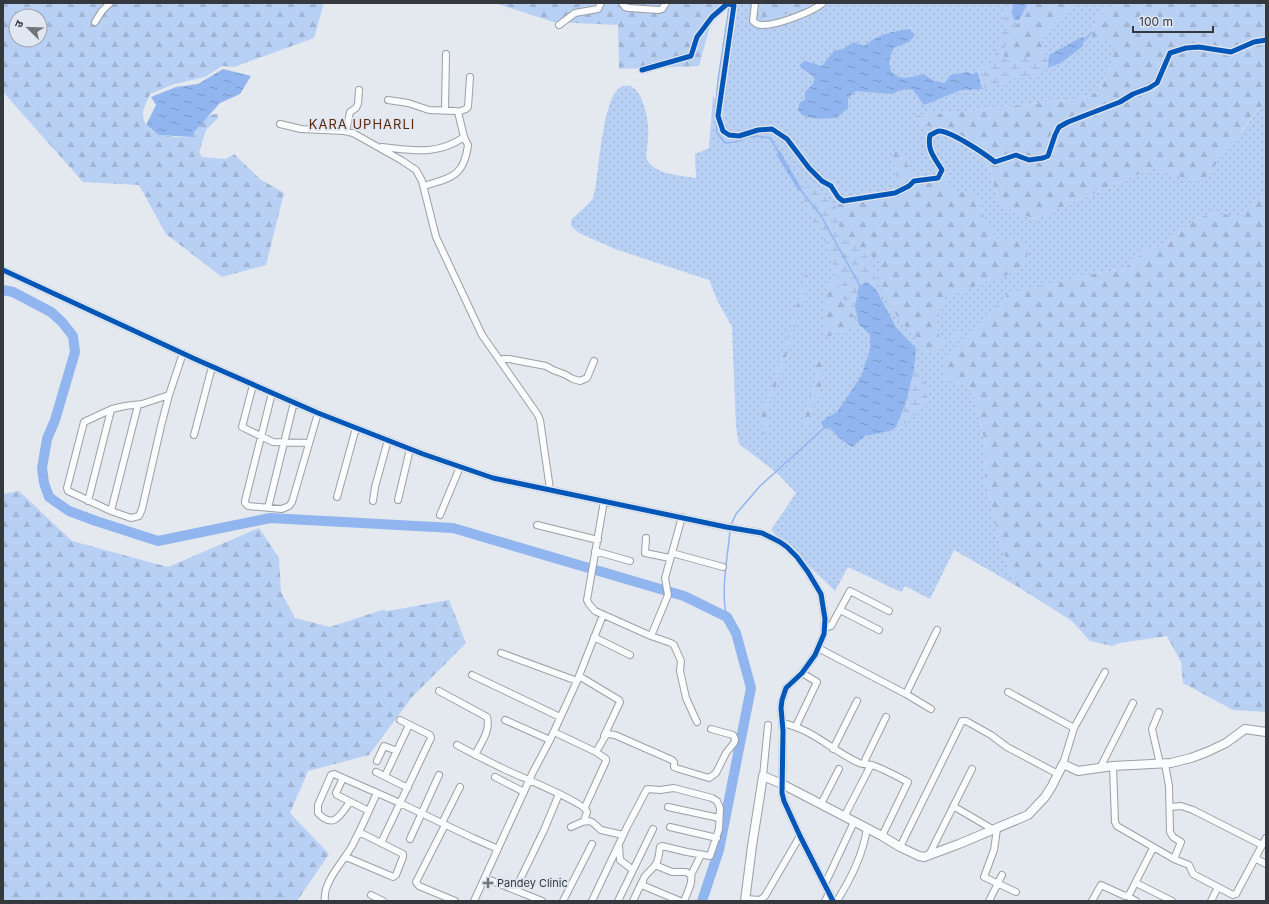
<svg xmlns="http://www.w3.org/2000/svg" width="1269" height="904" font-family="Inter,'Noto Sans Devanagari',sans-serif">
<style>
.grass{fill:url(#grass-dots)}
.forest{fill:url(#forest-firs);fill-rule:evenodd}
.wetland{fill:url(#wetland-marsh)}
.water{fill:url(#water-ripples)}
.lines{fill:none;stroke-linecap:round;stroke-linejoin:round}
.stream{stroke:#91b5ef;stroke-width:1.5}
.river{stroke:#91b5ef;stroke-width:10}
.minor-casing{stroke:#9c9fa4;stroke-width:8}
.tertiary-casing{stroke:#9c9fa4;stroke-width:10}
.minor{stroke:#fbfcfd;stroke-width:6}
.tertiary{stroke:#fbfcfd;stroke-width:8}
.cycleway-casing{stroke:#e0e7f3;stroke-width:8}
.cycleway{stroke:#0057b8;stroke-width:5}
.poi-dot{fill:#72767b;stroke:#e0e7f3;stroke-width:1.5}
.labels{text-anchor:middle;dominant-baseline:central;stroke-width:4;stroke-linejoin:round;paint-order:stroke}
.poi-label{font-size:11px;fill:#35383c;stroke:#e0e7f3;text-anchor:start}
.quarter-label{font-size:13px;letter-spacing:1px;fill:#58290a;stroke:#e0e7f3}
</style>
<defs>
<pattern id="grass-dots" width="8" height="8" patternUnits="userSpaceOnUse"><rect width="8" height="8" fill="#b9d0f5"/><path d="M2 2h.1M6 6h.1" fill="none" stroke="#a0b3d3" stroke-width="1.8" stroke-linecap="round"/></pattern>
<pattern id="forest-firs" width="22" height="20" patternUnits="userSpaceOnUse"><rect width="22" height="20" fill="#b9d0f5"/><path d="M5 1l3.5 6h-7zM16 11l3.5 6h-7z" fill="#a0b3d3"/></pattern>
<pattern id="wetland-marsh" width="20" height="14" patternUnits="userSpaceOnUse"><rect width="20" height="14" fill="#b9d0f5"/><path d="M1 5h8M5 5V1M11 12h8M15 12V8" fill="none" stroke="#a0b3d3"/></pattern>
<pattern id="water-ripples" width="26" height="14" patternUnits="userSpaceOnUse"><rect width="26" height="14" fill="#91b5ef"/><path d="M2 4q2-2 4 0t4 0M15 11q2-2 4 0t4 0" fill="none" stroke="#7794c3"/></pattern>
</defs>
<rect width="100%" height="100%" fill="#e4e8ef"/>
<path class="grass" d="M738,3h25l-2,15 12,1 42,-16h305l-22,10 -7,23 26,9 -12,33 -7,14 -21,7 -161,17 -2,4 10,5 11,3 46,28 8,12 11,38 34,13 122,-52 17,9 70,-46 14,-20 9,-6v86l-29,27 -24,-4 -18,6 -31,26 -17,4 -23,20 -27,4 -151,106 26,10 14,58 -1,30 14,62 16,46 -61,-35 -24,49 -25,-13 -4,6 -53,-25 -13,24 -64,-61 25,-37 -20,-21 -37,-28 -3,-17 -4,-100 -14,-25 -9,-22 -94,-31 -36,-16 -8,-7v-6c4,-4 20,-18 22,-22 7,-13 7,-127 39,-111 10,5 15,27 16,38 1,10 -1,23 -2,33 8,17 33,17 50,20l-1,-24 14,-6 4,-52 12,22 -2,-6 2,-32z"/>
<path class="forest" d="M3,3h321l-10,35 -80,29 -12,-1 -17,11 -31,7 -24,10c-2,6 -8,15 -7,21 1,22 32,23 49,22 3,-10 14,-24 26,-23v4l-12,12 -7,22 3,5 24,2 8,-5 26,25 24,14 -18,72 -44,12 -56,-43 -27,-49 -56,-3 -80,-90zM16,16h24v24h-24z
M495,3h235l-17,13 -14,50 -80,3 -1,-44 -65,-3z
M763,3h52l-42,16 -12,-1z
M1029,3h43l-6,11 -7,4 -17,20 1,18 -38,3 -2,-8 6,-14z
M1120,3h146v101l-9,6 -54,71 -30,-5 -17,-9 -122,52 -34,-13 -11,-38 -8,-12 -46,-28 -11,-3 -10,-5 2,-4 161,-17 21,-7 7,-14 11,-33 -25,-8 7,-24z
M900,150l16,33 29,-6 4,2 -1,9 30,7 7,28 14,17 20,-3 9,13 -2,14 -13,9 -67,23c-8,19 -11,23 -6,43l4,1 19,-11h1c-12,12 -20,21 -37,24 -15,-20 -43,-47 -47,-71 -1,-6 2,-13 2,-19 -13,-9 -38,-22 -44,-38 -2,-5 1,-19 2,-25l60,-6v-10l-10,-29z
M1266,190v522l-33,-2 -50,-27 -2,-21 -14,-26 -47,7 -8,3 -22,-5 -18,-20 -57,-36 -16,-46 -14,-62 1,-30 -14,-58 -27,-10 -1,-18 64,-67 89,-21 27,-4 23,-20 17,-4 31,-26 18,-6 24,3z
M805,275l4,1 -20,72 -23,66 4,20 -7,-1 -2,-22 24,-64z
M834,275l4,3 2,16 19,31 -32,12 -6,-4 8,-52z
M817,354h3c1,13 4,25 0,38 -1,4 -3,7 -5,11 -5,8 -5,15 -5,24l-6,1 2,-22 6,-15 3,-13z
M19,491l53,50 96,26 91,-39 20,30 2,34 14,26 35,9 52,-17 6,1 61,-11 17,43 -54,54 -43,58 -61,16 -18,42 39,41 -32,47h-294v-407z"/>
<path class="wetland" d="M1006,3h7l-1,10 2,7h5l-16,31 2,8 44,-4 -1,13 -8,5 -58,16 -4,-16 15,-13 10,-30z
M811,186l17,13 11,12 -1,13 6,9 11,12 6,3 14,21v19l-8,-6 -12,25 4,18 -19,-31 -2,-16 -4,-3 -2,-16 -10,-24 -23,-44 2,-3z
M914,370l14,16 1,17 -22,20 -11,4 10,-25z"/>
<path class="water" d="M1013,3h14l-1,4 -7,13h-5l-2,-7z
M909,29l6,6 -6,7 -15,6c-7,13 -8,27 10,30 6,0 14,-3 20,-4l10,7 11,2 5,-8 18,-3 4,3 4,-3 2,1 4,16 -21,1 -37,15 -11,-15 -8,-1 -14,5 -35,-3 -8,7v10l-12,10c-12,0 -30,4 -38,-8l2,-8 5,-2v-8l7,-7 3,-6c-4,-7 -11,-7 -16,-14l6,-4 17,5 12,-15 9,-2 11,-7 9,4c5,-2 6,-4 11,-7 10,-6 23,-8 35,-10z
M1082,37l2,1 -1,8 -22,17 -13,5 1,-13z
M223,69l28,7 -11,18 -20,9 -26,29 -2,5 -33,-2 -13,-10 10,-20 -5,-8 25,-10 22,-3z
M780,151l21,37 -2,3 -23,-37z
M867,282l8,6 22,41 19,19 -2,22 -8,32 -10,25 -6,4 -25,5 -13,11 -13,-9 -9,-10 -5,1 -4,-6 5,-5 11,-6 24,-36 9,-26v-16l-11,-9 -4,-18 4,-21z"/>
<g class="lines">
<path class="stream" d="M1084,41l8,-9
M715,114l3,-34 11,-73
M716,118l1,15 8,10 11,-1 11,-5 10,-1 13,2 9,15
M800,189l21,27 39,70
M730,527l6,-13 24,-28 65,-59
M727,617c-7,-24 1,-61 3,-87"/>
<path class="river" d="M3,290l10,2 38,20 11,10 11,14 2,16 -20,68 -8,19 -5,29 2,15 5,14 20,14 27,10 62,20 112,-23 183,10 231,68 43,21 9,16 15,55 -32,162 -17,51"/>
<g class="minor-casing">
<path id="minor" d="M622,3l3,4 4,1 30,2 3,-1 4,-6
M755,3l-2,18c2,2 5,4 8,4 15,1 51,-13 62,-22
M95,22l7,-11 8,-8
M559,25l16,-12 23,-4 3,-6
M642,70l49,-14 6,-19 15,-20 15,-13 7,1 -16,111 5,15 6,4 10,1 19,-6 14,-1 15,10 22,29 13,13 9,5 7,11 5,4 52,-8 14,-7 5,-5 24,-3 4,-8c-8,-13 -15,-20 -12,-35 3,-1 7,-4 9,-4 12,0 46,23 56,31l21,-7 13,5 14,-2 5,-2 7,-21 4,-8 9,-5 52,-20 13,-8 16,-6 8,-5 13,-30 16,-5 13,-1 32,5 23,-10 12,-2
M388,100l20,3 21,7 27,1 2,1 6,25 4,8c-4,32 -18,33 -44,41
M445,111l1,-57
M458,112l8,-3 2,-2 2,-30
M280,124l21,5 43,2 9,2 48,27 15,10 6,11 14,56 46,98 56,80 2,5 10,69
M346,131l4,-19 6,-4 2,-4 1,-14
M382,147c30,3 55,9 82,-10
M3,270l192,89 123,54 105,41 70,24 233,49 36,6 18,9 7,5 10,10 11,15 13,22 4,25 -1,15 -9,21 -13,18 -16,15 -4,12 -1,8 2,23 -1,62 2,8 16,35 33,65
M500,361l3,-2h6l37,7 7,4 11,4 9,5 7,2 7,-3 7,-17
M253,385l-11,42 31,15 36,1
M272,393l-27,108v2l3,3 34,3 7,-3 3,-4 26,-89
M169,395l-27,9 -17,2 -13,3 -28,13 -17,66 1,3 43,20 20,7 8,-2 3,-7 19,-83 8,-31 14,-42
M194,435l18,-68
M337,497l19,-69
M398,500l12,-51
M88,501l23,-91
M373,501l2,-14 13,-47
M604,501l-17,99 2,4 6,7 56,25 17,-41 -3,-17 17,-61
M268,508l26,-106
M111,511l27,-106
M440,515l20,-48
M537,525l61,15
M646,538l-1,15 25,5
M595,551l35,10
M672,553l51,14
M840,610l39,20
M825,628l6,-2 19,-35 39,20
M651,636l20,7 3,2 7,16 -1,10 6,27 11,24
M594,637l36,18
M818,648l88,46 25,15
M501,653l76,28
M472,675l88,42
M579,676l40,24 1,2 -16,34
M439,691l48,26c4,13 -6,26 -12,38
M1008,692l66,36 -11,36
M906,694l31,-64
M1159,712l-7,17 8,35
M505,720l45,20
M782,723c30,6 48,26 75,39 5,3 10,2 15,3 12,4 24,11 36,17l-26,54
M796,726l21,-44 -15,-9
M1074,728l31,-56
M554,732l42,20 10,7v2l-21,46
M457,745c15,8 30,16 45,23 13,7 83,34 85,44l-3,9
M833,749l24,-48
M596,752l10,-17 2,-1 7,1 57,25 2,2v5l2,1 33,10 7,-5 10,-20 8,-10 1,-4 -2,-4 -22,-6
M377,761l7,-15 13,5
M864,764l2,-6 20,-41
M1165,764l4,22 1,46 3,5 8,5 -7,17 15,6 4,9 40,21 3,-1 30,-56
M1113,766l2,56 2,4 57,33
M1100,768l33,-65
M376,772l32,16
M385,776l24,-51
M763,776l5,-51
M495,777l29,15
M343,778l-7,15 1,2 32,16
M350,802c-10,13 -16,28 -32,11v-8l13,-30 3,-1 66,29 73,35 25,11
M821,804l18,-35
M953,806l41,24
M668,807l51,11
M1170,807l11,-1 12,4 69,35
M844,817l27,-52
M442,823l18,-36
M445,825l-29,57 3,4 36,15
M571,827l11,-5 7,-1 3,1 9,8 22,5
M670,827l47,11
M997,829l-3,21 -10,27 32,15
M410,839l29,-64
M381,843l50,-105 -1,-3 -30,-15
M619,846l1,14 13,10
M900,847l62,-126h4l25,14 16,12 51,27
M929,855l43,-86
M346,857l45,19 2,1 3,-2 7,-18v-3l-44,-22
M1255,858l11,6
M655,865l17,7h14l5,3c2,8 -4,18 -7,26
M691,875l10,-20
M485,878l57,23
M1136,883l36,18
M825,884l29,-62
M515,890l29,-60 15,-36
M371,895l12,6
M1127,896l9,5
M746,899l14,1 5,-4 35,-60
M325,901c-3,-19 20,-41 28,-57 9,-17 16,-34 24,-51
M474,901l59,-129 17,-32 27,-59 26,-66
M563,901l29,-57
M592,901l35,-74 20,-38 13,1 14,-2 38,10 5,3 3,7 -1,21 -9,27 -23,-4 -25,-6 -2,1c-1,6 -1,12 -4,17 -4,7 -17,13 -12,22l36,15
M618,901l35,-72
M633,901l9,-19
M825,901l4,-8
M837,901c14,-23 26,-46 30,-73
M989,901l13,-26
M1092,901l9,-16 24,11 4,-1 24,-47
M1211,901l7,-14"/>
</g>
<g class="tertiary-casing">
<path id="tertiary" d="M745,901l7,-55 11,-70 19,8 100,52 18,11 19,9 5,1 35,-13 69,-29 17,-18 7,-11 11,-22 15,7 35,-5 58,-3 20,-5 16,-6 19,-9 19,-14 21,3"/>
</g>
<use href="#minor" class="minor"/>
<use href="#tertiary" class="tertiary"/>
<g class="cycleway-casing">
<path id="cycleway" d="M642,70l49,-14 6,-19 15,-20 15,-13 7,1 -16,111 5,15 6,4 10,1 19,-6 14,-1 15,10 22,29 13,13 9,5 7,11 5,4 52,-8 14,-7 5,-5 24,-3 4,-8c-8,-13 -15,-20 -12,-35 3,-1 7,-4 9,-4 12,0 46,23 56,31l21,-7 13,5 14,-2 5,-2 7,-21 4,-8 9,-5 52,-20 13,-8 16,-6 8,-5 13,-30 16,-5 13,-1 32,5 23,-10 12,-2
M3,270l192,89 123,54 105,41 70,24 233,49 36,6 18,9 7,5 10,10 11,15 13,22 4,25 -1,15 -9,21 -13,18 -16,15 -4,12 -1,8 2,23 -1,62 2,8 16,35 33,65"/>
</g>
<use href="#cycleway" class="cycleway"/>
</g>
<path class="poi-dot" d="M486 877h4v4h4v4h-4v4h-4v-4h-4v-4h4z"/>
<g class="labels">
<g class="poi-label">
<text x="497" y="883">Pandey Clinic</text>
</g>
<g class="quarter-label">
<text x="362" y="124">KARA UPHARLI</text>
</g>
</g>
<rect width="1269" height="904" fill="none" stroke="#35383c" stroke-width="8"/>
<g transform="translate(28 28) rotate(293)"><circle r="19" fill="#e0e7f3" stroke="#9ca1aa"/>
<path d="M0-3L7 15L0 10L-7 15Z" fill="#72767b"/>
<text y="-6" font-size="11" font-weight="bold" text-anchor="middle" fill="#35383c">उ</text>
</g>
<path d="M1133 26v6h80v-6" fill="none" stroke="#35383c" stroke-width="2"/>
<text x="1139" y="26" font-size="12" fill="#35383c" stroke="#e0e7f3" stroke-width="3" paint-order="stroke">100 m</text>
</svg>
